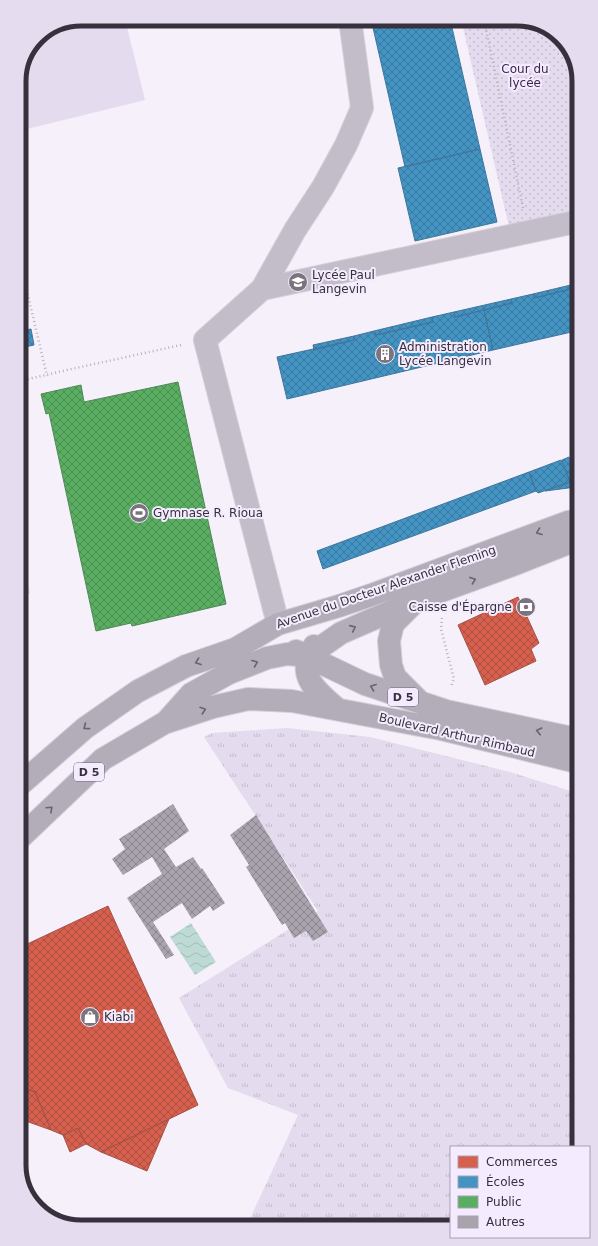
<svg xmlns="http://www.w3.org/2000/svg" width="598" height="1246" font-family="'DejaVu Sans',sans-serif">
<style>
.grass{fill:url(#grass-tufts)}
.park{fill:url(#park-dots)}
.garden{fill:#e4dbee}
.water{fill:url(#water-waves)}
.shops{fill:url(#shops-cross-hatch);stroke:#a65248}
.schools{fill:url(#schools-cross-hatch);stroke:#3f769b}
.public{fill:url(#public-cross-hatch);stroke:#508856}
.building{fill:url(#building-cross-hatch)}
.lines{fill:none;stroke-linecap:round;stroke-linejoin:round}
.minor-casing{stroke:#d3ced7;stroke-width:24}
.major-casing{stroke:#d3ced7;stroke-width:24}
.path{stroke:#b5b1ba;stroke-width:2.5;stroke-dasharray:1 3;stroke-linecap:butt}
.minor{stroke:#c3bdc9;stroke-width:22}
.major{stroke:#b3acb9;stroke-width:22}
.oneway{stroke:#69626f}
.labels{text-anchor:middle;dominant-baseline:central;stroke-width:4;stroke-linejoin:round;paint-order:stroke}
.shield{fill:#f4ecfe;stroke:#706977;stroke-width:1}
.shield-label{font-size:11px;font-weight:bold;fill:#37313d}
.park-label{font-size:12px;fill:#3d2650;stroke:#f4ecfe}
.poi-label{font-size:12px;fill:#37313d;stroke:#f4ecfe;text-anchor:start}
.street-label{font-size:12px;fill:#37313d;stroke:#f4ecfe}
.rim{fill:none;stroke:#37313d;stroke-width:5}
</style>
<defs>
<pattern id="grass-tufts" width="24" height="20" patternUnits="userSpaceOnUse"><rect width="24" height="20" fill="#e4dbee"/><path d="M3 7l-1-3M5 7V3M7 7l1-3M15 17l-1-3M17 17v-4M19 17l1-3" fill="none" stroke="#c4bccd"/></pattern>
<pattern id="park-dots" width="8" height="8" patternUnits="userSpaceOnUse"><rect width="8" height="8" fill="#e4dbee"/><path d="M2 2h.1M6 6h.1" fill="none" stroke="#c4bccd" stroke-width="1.8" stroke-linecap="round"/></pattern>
<pattern id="water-waves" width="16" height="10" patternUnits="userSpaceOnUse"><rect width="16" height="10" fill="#bedad4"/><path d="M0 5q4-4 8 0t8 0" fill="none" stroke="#a4bcb7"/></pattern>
<pattern id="shops-cross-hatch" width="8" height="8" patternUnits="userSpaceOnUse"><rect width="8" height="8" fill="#d6604d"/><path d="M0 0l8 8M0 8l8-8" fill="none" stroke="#ae5041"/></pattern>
<pattern id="schools-cross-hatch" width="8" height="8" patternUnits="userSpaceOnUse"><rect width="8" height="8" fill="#4393c3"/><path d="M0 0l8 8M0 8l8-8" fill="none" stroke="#3979a0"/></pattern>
<pattern id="public-cross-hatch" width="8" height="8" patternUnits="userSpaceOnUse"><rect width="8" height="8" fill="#5aae61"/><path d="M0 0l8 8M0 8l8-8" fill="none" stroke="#4b8e51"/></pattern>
<pattern id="building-cross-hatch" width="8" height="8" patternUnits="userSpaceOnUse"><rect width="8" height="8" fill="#a8a3ad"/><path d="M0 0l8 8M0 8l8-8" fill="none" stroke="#8a858e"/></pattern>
</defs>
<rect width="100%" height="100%" fill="#f5f0fa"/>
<path class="grass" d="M287,728l83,9 140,35 67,21 2,354h-128v76l-204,2 51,-110 -70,-27 -49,-90 139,-87 -114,-174 8,-4z"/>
<path class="park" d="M461,19h61l33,13 19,25 1,156 -66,14z"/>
<path class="garden" d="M81,19h44l20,81 -126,31v-54l18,-40z
M21,554l9,39 -9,3z"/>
<path class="water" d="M191,923l25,39 -21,13 -25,-38z"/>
<path class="shops" d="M518,597l21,46 -8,6 5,12 -51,24 -27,-60z
M108,906l90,199 -97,47 -15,-8 -8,-16 -15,7 -12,-5 -16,-38 -12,-4v-142z
M23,1088l12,4 16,38 -28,-10z
M169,1119l-22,52 -46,-19z
M78,1128l8,16 -16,8 -7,-17z"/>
<path class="schools" d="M371,19h79l30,130 -75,18z
M480,149l17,73 -82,19 -17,-73z
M575,284v4l-41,10 -1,-4z
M575,288l1,43 -83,19 -9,-40 28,-7 -1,-4 22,-5 1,4z
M511,299l1,4 -57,14 -1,-5z
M484,310l9,40 -206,49 -10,-42 77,-17v-4l20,-5 2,4 57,-13 -1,-5 22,-5 1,5z
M432,317l1,5 -57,13 -2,-4z
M31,329l3,16 -14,3v-17z
M354,336v4l-40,10 -1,-5z
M569,457l7,19v11l-31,4 25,-9 -8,-22z
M561,460l9,22 -32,11 -2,-2 -7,-19z
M529,472l7,19 -213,78 -6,-18z"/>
<path class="public" d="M178,382l48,222 -94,22 -1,-3 -35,8 -47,-218 -3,1 -5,-20 40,-9 3,17z"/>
<path class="building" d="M173,804l16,27 -25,18 12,18 17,-10 8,12 1,-1 23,35 -12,8 -3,-5 -18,13 -10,-16 -29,19 21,33 -8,4 -39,-61 35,-24 -10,-17 -29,18 -11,-16 13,-10 -6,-10z
M256,815l72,117 -15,9 -7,-10 -12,7 -9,-15 -3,2 -36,-58 3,-2 -19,-30z"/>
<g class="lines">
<g class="minor-casing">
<path id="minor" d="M262,289l33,-59 28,-43 23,-42 16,-37 -12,-89
M278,624l-73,-284 57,-51 313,-67"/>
</g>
<g class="major-casing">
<path id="major" d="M412,605l-19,19 -4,17 2,24 4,12 23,23
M314,646c-18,29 0,43 22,62
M296,651l69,33 81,27 131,28
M167,722l46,-15 35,-8 44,2 149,28 136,33
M22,783l63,-55 53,-37 48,-25 49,-17 43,-25 61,-18 35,-12 194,-72 8,-1
M22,836l81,-77 63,-37 25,-28 38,-21 38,-15 20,-4 21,2 33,-23 76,-33 93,-34 66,-26"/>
</g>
<path class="path" d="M484,19l39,189
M20,267l2,3 25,106
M20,381l47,-11 114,-25
M442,618l-1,11 13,50 -3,8"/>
<use href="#minor" class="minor"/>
<use href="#major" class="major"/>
</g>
<defs><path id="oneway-chevron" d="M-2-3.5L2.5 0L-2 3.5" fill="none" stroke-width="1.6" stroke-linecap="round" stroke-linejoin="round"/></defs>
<g class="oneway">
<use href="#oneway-chevron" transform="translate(539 532) rotate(159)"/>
<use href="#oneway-chevron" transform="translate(473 580) rotate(-20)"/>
<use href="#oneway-chevron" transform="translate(353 628) rotate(-24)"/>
<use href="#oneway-chevron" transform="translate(198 662) rotate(160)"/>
<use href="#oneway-chevron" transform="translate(255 663) rotate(-22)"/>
<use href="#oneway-chevron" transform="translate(373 687) rotate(-160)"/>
<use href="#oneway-chevron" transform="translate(203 710) rotate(-18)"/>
<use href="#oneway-chevron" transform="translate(86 727) rotate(143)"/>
<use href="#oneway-chevron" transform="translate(539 731) rotate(-168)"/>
<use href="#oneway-chevron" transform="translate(50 809) rotate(-43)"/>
</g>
<defs>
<g id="school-disc" transform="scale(1)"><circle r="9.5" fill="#7a747f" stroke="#f4ecfe"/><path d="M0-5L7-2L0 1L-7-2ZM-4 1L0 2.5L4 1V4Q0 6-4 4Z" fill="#fff"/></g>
<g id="building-disc" transform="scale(1)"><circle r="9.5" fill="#7a747f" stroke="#f4ecfe"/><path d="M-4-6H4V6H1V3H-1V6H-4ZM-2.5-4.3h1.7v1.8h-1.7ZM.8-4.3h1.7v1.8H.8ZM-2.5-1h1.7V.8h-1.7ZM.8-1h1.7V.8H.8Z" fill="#fff"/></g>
<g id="stadium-disc" transform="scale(1)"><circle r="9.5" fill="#7a747f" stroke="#f4ecfe"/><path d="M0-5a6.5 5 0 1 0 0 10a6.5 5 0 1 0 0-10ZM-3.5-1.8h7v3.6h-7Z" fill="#fff"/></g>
<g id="bank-disc" transform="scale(1)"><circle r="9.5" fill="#7a747f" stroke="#f4ecfe"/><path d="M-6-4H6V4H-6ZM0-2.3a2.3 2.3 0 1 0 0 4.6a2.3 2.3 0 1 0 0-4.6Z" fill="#fff"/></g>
<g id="shop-disc" transform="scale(1)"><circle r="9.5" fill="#7a747f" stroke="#f4ecfe"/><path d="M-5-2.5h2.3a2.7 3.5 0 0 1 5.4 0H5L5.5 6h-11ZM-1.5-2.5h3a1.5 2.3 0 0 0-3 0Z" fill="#fff"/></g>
</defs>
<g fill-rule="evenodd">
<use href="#school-disc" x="298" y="282"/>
<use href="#building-disc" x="385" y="354"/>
<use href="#stadium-disc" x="139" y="513"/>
<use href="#bank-disc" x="526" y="607"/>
<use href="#shop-disc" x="90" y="1017"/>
</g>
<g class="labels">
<g class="shield">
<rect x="388" y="688" width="30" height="18" rx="3"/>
<rect x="74" y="763" width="30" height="18" rx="3"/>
</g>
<g class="shield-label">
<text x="403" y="697">D 5</text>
<text x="89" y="772">D 5</text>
</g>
<g class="park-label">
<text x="525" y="69">Cour du<tspan x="525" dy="14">lycée</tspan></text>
</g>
<g class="poi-label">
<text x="312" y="275">Lycée Paul<tspan x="312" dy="14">Langevin</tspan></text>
<text x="399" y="347">Administration<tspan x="399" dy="14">Lycée Langevin</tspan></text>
<text x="153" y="513">Gymnase R. Rioua</text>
<text x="512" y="607" text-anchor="end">Caisse d'Épargne</text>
<text x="104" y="1017">Kiabi</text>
</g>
<g class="street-label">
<text transform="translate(386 587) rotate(-19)">Avenue du Docteur Alexander Fleming</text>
<text transform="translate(457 735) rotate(13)">Boulevard Arthur Rimbaud</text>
</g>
</g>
<path d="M0 0H598V1246H0ZM81 26H517A55 55 0 0 1 572 81V1165A55 55 0 0 1 517 1220H81A55 55 0 0 1 26 1165V81A55 55 0 0 1 81 26Z" fill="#e5ddef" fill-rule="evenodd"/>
<path class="rim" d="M81 26H517A55 55 0 0 1 572 81V1165A55 55 0 0 1 517 1220H81A55 55 0 0 1 26 1165V81A55 55 0 0 1 81 26Z"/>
<rect x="450" y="1146" width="140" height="92" fill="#f4ecfe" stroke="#a8a1b1"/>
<rect x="458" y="1156" width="20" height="12" fill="#d6604d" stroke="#a8a1b1"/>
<text x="486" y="1166" font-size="12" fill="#37313d">Commerces</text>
<rect x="458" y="1176" width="20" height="12" fill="#4393c3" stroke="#a8a1b1"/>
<text x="486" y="1186" font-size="12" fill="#37313d">Écoles</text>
<rect x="458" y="1196" width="20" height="12" fill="#5aae61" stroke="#a8a1b1"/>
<text x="486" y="1206" font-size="12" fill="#37313d">Public</text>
<rect x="458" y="1216" width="20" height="12" fill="#a8a3ad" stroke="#a8a1b1"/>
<text x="486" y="1226" font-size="12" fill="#37313d">Autres</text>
</svg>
